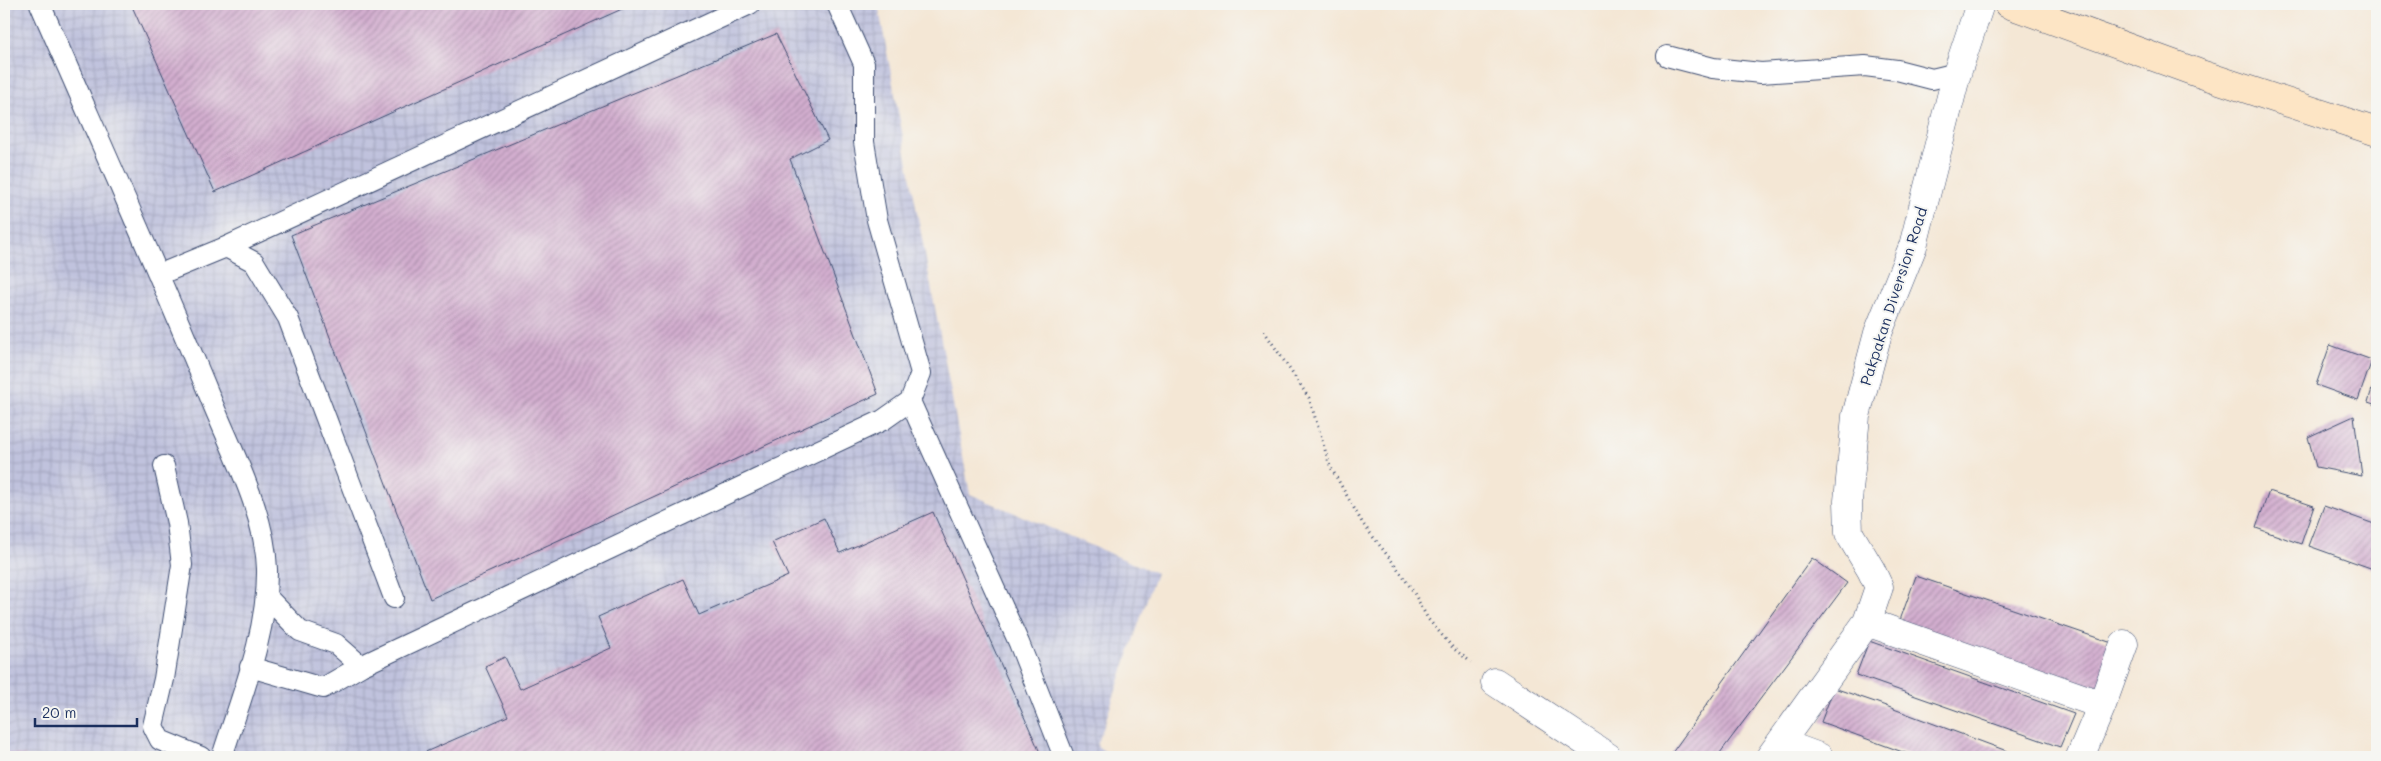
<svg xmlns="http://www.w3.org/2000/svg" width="2381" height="761" font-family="Mali,sans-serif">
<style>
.industrial{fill:url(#industrial-grid)}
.building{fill:url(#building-hatch)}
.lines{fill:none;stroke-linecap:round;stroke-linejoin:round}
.lane-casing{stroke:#3c4b70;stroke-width:22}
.street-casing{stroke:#3c4b70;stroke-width:29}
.secondary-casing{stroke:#3c4b70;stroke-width:29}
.path{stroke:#3c4b70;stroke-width:3;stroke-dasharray:1 4;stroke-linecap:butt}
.lane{stroke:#fff;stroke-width:20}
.street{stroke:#fff;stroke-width:28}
.secondary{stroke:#fde5c5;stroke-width:28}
.labels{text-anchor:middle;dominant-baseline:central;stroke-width:4;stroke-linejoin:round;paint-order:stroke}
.street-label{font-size:15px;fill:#1b2f5e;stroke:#f6f6f2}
</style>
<defs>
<pattern id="industrial-grid" width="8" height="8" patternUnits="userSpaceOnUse" patternTransform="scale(1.25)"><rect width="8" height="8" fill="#c0c2dd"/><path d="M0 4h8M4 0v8" fill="none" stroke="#a4a7c0"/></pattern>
<pattern id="building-hatch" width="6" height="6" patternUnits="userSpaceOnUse" patternTransform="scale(1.25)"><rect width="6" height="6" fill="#d3aecf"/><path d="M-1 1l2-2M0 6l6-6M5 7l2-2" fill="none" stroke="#aa8eab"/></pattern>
</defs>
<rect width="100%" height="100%" fill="#f6f6f2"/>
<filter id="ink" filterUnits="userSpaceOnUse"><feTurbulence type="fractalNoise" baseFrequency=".02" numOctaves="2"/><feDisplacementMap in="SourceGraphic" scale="10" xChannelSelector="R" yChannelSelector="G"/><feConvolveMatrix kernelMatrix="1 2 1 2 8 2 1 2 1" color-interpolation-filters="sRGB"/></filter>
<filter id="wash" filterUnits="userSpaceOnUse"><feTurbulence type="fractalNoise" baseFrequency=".0096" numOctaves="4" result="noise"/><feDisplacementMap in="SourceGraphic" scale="20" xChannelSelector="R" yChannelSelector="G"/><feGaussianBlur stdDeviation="1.12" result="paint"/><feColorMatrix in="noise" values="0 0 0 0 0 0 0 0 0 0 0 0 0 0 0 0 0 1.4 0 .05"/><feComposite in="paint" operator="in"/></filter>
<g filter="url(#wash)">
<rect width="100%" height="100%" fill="#f4e7d5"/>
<path class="industrial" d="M4,4h874l92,490 186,79 -59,173 16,11h-1109z"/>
<g id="blocks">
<path class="building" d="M131,4h502l-418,188z
M776,34l52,106 -38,19 88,235 -448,205 -139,-364z
M2330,345l42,15 -14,40 -42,-15z
M2377,373v32l-9,-3z
M2354,416l8,60 -46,-9 -8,-30z
M2269,491l45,15 -13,38 -45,-16z
M2324,506l53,19 -1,45 -67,-24z
M933,512l109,245h-628l94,-41 -23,-50 20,-9 15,32 91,-41 -13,-31 85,-38 16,36 89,-39 -16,-34 52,-24 16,35z
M1812,558l35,25 -130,174h-48z
M1916,576l199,68 -16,48 -200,-69z
M1869,641l205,73 -14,33 -204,-72z
M1834,688l41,14 148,55h-107l-95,-35z
M4,752l22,4v1h-22z"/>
</g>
</g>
<g filter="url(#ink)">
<use href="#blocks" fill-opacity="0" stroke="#3c4b70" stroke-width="1"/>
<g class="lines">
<g class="lane-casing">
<path id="lane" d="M40,4c57,131 116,261 170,393 21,53 55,114 57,172 1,64 -26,128 -45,188
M1667,56l46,12 48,5 104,-7 32,4 35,9 25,-6
M226,247l524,-243
M158,275l68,-28 28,15 34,56 106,280
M910,401l109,242 45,114
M164,466l13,57 5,42 -18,114 -11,47 7,14 41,17
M266,596l34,35 36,13 25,22
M250,667l73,21 38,-22 522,-246 27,-19 11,-28 -44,-153 -13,-78v-78l-27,-60"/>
</g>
<g class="street-casing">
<path id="street" d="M1867,622l235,83
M1495,682l113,75
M1781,743l38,14
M1770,757l97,-135 12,-35 -8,-17 -22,-37 -1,-32 8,-85 22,-83 35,-87 44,-173 23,-69
M2080,757l22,-52 22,-61"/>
</g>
<g class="secondary-casing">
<path id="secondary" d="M2008,4l190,69 179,59"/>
</g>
<path class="path" d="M1264,331l45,67 21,68 33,58 32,41 18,26 15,28 26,30 17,13"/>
<use href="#lane" class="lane"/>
<use href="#street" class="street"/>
<use href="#secondary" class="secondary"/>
</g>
</g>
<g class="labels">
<g class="street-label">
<text transform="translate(1893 296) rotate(-72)">Pakpakan Diversion Road</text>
</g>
</g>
<rect width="2381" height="761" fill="none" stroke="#f6f6f2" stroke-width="20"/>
<path d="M35 718v8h102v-8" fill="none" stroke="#1b2f5e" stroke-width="2.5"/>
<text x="42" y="718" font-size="15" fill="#1b2f5e" stroke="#f6f6f2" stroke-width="4" paint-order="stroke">20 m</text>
</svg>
